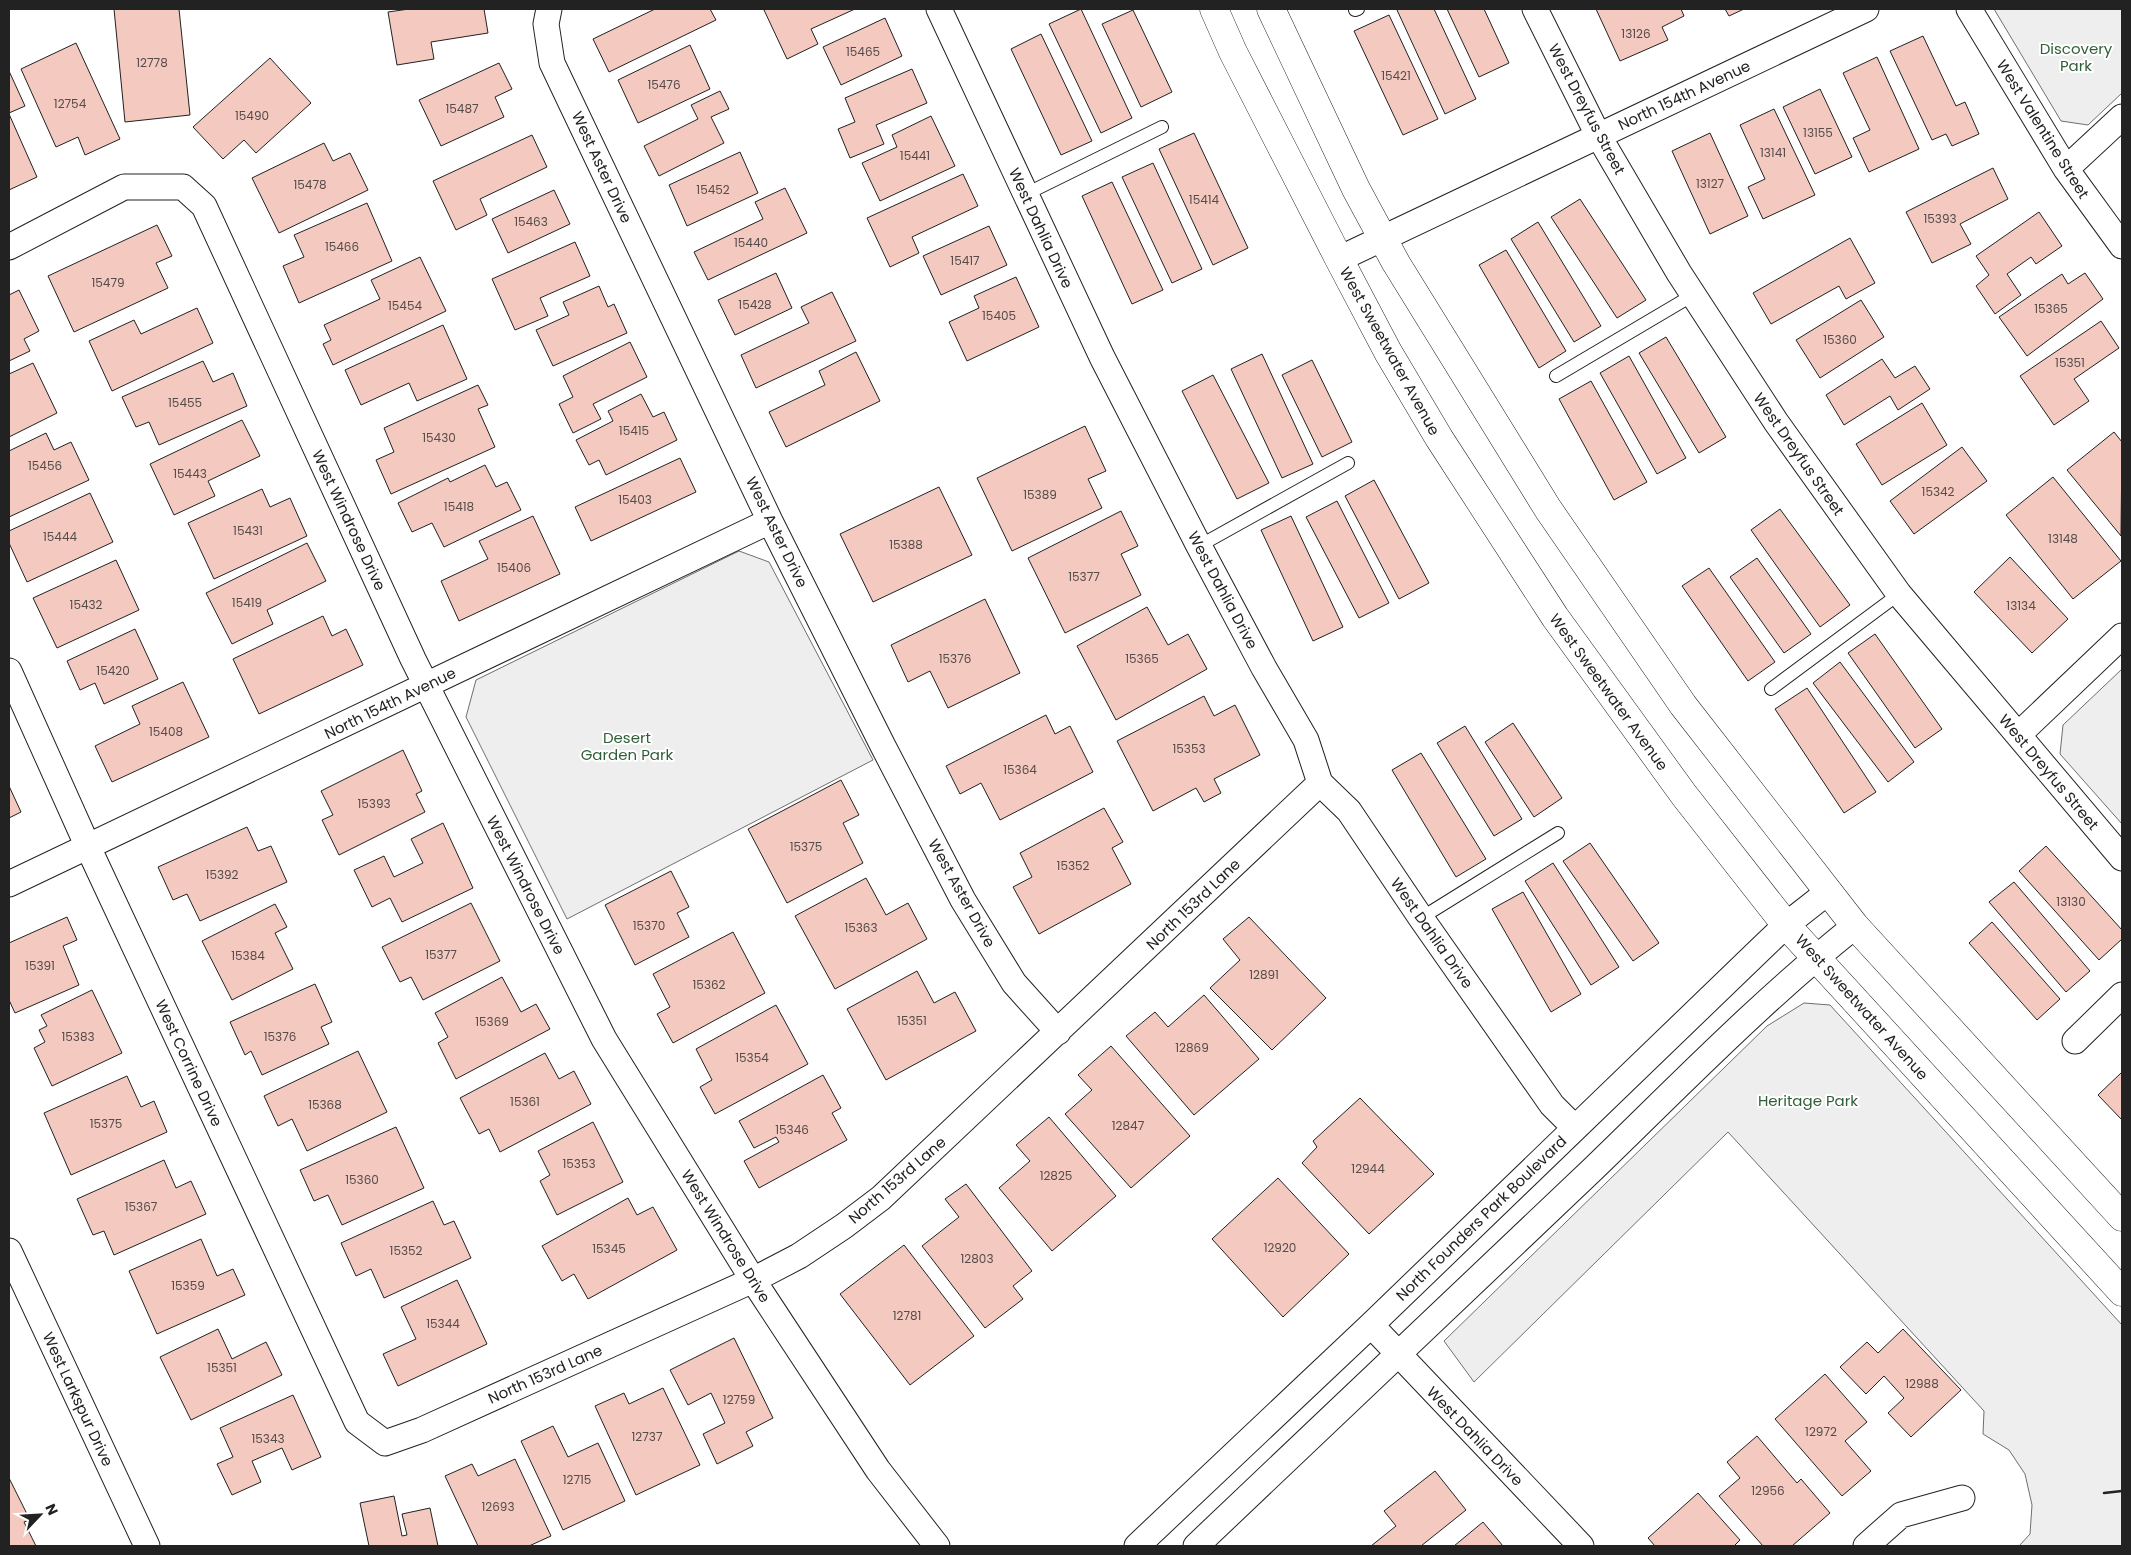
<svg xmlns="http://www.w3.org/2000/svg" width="2131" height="1555" font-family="Poppins,sans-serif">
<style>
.green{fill:#eee;stroke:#6f6f6f}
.building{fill:#f3c9c0;stroke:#222}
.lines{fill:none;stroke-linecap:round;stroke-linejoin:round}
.service-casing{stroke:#222;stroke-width:14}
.minor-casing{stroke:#222;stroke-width:27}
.tertiary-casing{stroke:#222;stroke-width:29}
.service{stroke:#fff;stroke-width:12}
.minor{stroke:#fff;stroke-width:25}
.tertiary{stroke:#fff;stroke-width:28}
.wall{stroke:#222;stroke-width:2.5}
.labels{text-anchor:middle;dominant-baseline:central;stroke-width:4;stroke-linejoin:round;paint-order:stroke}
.number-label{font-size:12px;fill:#564c4a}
.park-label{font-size:15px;fill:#2f5e38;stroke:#fff}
.street-label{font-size:15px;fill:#222;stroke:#fff}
</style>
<rect width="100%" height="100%" fill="#fff"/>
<path class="green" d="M1994,9h128v84l-34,32 -27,-4z
M739,551l30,11 104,198 -306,159 -101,-202 10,-37z
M2122,669v155l-62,-70 3,-29z
M1804,1003l26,2 292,320v221h-103l11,-12 2,-29 -7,-31 -16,-24 -26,-16 1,-23 -256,-279 -254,250 -30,-41 323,-315z"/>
<path class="building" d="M114,9h65l11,106 -65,7z
M409,9h75l4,24 -57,9 3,17 -37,6 -9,-53z
M655,9h55l6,11 -107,52 -16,-33z
M767,9h88l-44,20 7,15 -31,15 -23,-49z
M1081,9l51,109 -31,15 -52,-109z
M1399,9h35l42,90 -31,15 -48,-104z
M1447,9h37l25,54 -30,14z
M1596,9h85l3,7 -22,11 6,13 -48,21z
M1725,9h19l-15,7z
M1133,10l39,82 -31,15 -39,-83z
M1389,15l49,104 -35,16 -49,-104z
M885,18l17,38 -61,29 -18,-38z
M1041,34l51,107 -31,14 -50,-106z
M1923,36l33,70 9,-4 14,32 -27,12 -6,-12 -14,6 -42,-89z
M76,43l44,96 -35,16 -7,-18 -22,10 -35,-78z
M690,45l20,44 -72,34 -20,-43z
M1877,57l42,92 -50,23 -16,-34 17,-8 -27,-57z
M270,58l41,45 -55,50 -12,-13 -21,19 -30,-32z
M499,63l13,26 -17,8 9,20 -63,29 -22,-46z
M912,69l15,34 -51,22 8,19 -34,14 -12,-29 17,-7 -10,-24z
M9,71l16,35 -16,7z
M1820,89l32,68 -37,17 -32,-67z
M720,91l9,18 -18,8 13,26 -65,33 -15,-30 54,-27 -7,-14z
M1774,109l41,86 -52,24 -15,-32 17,-8 -25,-54z
M9,114l28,63 -28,13z
M931,116l24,50 -75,35 -18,-38 35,-16 -5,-12z
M1194,133l54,115 -35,17 -54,-116z
M1710,133l38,83 -38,18 -38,-83z
M532,135l15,32 -67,32 7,16 -31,15 -23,-49z
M324,143l9,18 17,-8 18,37 -89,43 -27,-55z
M740,152l18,41 -71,33 -18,-41z
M1153,163l49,106 -30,14 -50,-106z
M1993,168l15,31 -48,25 11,20 -39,19 -26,-51z
M963,174l15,32 -66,31 7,16 -29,14 -23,-49z
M1112,182l51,108 -31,14 -50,-108z
M785,188l22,45 -99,47 -14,-28 69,-33 -8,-17z
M554,190l16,34 -62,29 -16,-34z
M1580,199l66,101 -29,18 -66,-101z
M367,203l25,58 -93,42 -16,-37 21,-9 -10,-22z
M2039,212l23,34 -26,18 -5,-7 -24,17 14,21 -26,19 -19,-28 13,-11 -13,-19z
M1538,222l63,104 -27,16 -63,-103z
M157,225l15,31 -16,7 12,25 -94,44 -26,-56z
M989,226l18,39 -66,30 -18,-39z
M1850,238l25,45 -29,16 -7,-13 -68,38 -18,-31z
M575,242l15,34 -50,22 8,18 -33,14 -23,-51z
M1506,250l60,101 -27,17 -60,-103z
M420,257l26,54 -113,54 -10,-21 8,-4 -7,-15 56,-26 -9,-19z
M776,273l16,35 -57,27 -17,-35z
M2085,273l18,26 -76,57 -28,-39 63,-43 6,10z
M1016,277l23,50 -72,34 -18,-39 30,-14 -5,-12z
M599,286l9,21 6,-3 13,29 -74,33 -17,-36 33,-15 -6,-13z
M19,290l20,41 -15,8 6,12 -21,10v-66z
M832,292l24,49 -100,47 -15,-33 68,-32 -8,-16z
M1861,300l23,37 -64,41 -24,-38z
M197,308l16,35 -101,48 -23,-50 45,-21 7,14z
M2101,321l18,27 -45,31 15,22 -35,24 -34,-49z
M443,325l24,54 -50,22 -8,-18 -48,22 -16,-35z
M1666,337l60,100 -27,16 -60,-100z
M630,342l17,35 -54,27 8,15 -28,14 -14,-29 14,-7 -10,-21z
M856,352l24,49 -94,46 -17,-35 56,-27 -6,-14z
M1262,354l51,110 -31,14 -51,-109z
M1629,356l57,102 -29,16 -57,-101z
M1882,359l13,19 20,-12 15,23 -32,21 -8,-14 -46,29 -18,-30z
M1312,360l40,82 -30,15 -40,-82z
M203,361l10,21 20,-9 14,33 -88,39 -10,-23 -13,5 -14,-30z
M33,363l24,50 -48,24v-63z
M1213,375l56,108 -32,16 -55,-108z
M1591,381l56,101 -33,18 -55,-101z
M478,385l10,20 -10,4 17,38 -104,47 -15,-34 18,-8 -10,-24z
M641,394l12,23 11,-5 13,28 -71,35 -7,-15 -10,5 -13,-25 37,-19 -5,-10z
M1922,403l25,42 -65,40 -26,-41z
M242,420l18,36 -52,25 7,15 -41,19 -24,-51z
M1085,426l21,45 -18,8 14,29 -90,43 -35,-73z
M2114,432l8,10 -1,94 -54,-66z
M46,433l8,17 17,-8 18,38 -80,37v-66z
M1962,447l25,34 -73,53 -24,-33z
M680,458l16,34 -105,49 -16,-34z
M485,465l11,22 11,-5 14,28 -77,37 -12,-24 -20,9 -14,-29 50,-25 2,4z
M2053,477l68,84 -48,38 -67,-84z
M1374,480l55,103 -30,16 -54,-103z
M939,487l33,68 -99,47 -33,-68z
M262,489l8,18 20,-9 17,38 -93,43 -26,-56z
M90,493l23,49 -86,40 -18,-39v-12z
M1337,501l52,102 -30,15 -53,-101z
M1780,509l70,96 -30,22 -69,-97z
M1121,511l17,35 -17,8 20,41 -76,38 -37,-75z
M533,516l27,58 -101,47 -18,-40 47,-22 -9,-18z
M1291,516l52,111 -30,14 -52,-111z
M307,543l19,38 -59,29 6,14 -41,20 -26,-51z
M2010,557l58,62 -36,34 -58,-61z
M1757,558l54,76 -27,19 -54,-76z
M116,560l23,50 -82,38 -24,-50z
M1709,568l66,94 -27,19 -66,-95z
M985,599l35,74 -72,35 -18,-37 -22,11 -17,-37z
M1147,607l21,38 20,-11 19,35 -91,51 -39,-74z
M323,616l9,20 14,-7 17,36 -104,49 -26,-55z
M135,629l23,50 -54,25 -9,-21 -15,7 -13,-29z
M1875,634l67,95 -27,19 -67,-95z
M1840,662l74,100 -26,20 -75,-99z
M183,682l26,55 -97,45 -17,-36 45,-22 -8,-18z
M1807,688l69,104 -32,21 -69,-104z
M1204,696l10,20 21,-11 25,50 -46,24 7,14 -17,9 -8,-14 -43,23 -36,-70z
M1046,715l9,19 15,-8 23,46 -93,48 -19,-37 -21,11 -14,-28z
M1513,723l49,75 -28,19 -49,-75z
M1465,726l57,93 -28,17 -57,-93z
M403,750l19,41 -6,3 9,18 -86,43 -17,-35 11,-5 -12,-24z
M1421,753l65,106 -30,18 -64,-107z
M841,780l18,35 -16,8 20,40 -76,40 -39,-74z
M9,786l12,26 -12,6z
M1104,808l19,34 -11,6 19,36 -92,50 -26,-47 19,-10 -12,-24z
M443,823l30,65 -71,34 -12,-24 -18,9 -18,-37 30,-14 10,21 29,-14 -12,-24z
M247,827l11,24 13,-5 16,36 -87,39 -13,-27 -14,6 -15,-33z
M1590,843l69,100 -26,18 -70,-100z
M2046,846l76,84v9l-23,21 -80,-89z
M1553,863l66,104 -28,18 -66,-104z
M671,871l18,36 -12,6 12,24 -54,28 -30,-60z
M866,878l20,37 22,-12 19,36 -92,50 -40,-73z
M2014,882l76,89 -24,21 -77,-90z
M1523,892l58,102 -30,18 -59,-103z
M471,903l29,58 -77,39 -12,-23 -11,5 -18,-35z
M275,904l12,23 -12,6 18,36 -61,31 -30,-59z
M67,917l10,23 -14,6 16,39 -64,28 -6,-13v-57z
M1249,917l77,81 -54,52 -62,-62 30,-28 -17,-21z
M1992,922l68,77 -23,21 -68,-77z
M733,932l32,61 -92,50 -16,-29 13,-7 -17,-33z
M917,971l17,32 21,-11 21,39 -90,49 -39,-71z
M502,977l19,35 15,-8 14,25 -94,50 -18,-36 10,-6 -13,-24z
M315,984l17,38 -11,5 8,17 -67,31 -11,-24 -6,4 -15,-33z
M92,990l30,63 -70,33 -18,-38 11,-6 -6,-12 8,-4 -6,-11z
M1204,995l55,64 -65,56 -68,-79 29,-24 13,15z
M776,1005l32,59 -93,50 -15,-27 12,-7 -16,-31z
M1111,1046l79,90 -59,52 -66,-74 27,-24 -14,-15z
M358,1051l29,61 -80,39 -15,-32 -14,7 -14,-30z
M545,1053l14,26 15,-8 17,33 -91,48 -11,-23 -10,5 -19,-36z
M2121,1073l1,1v46l-24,-25z
M823,1075l18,33 -9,5 15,27 -88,48 -15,-27 35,-19 -3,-5 -22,11 -15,-27z
M127,1076l14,31 13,-6 13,31 -96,43 -27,-62z
M1360,1098l74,76 -65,60 -67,-71 15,-16 -4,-6z
M1049,1117l67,79 -64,55 -53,-63 31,-27 -14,-16z
M593,1122l30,60 -66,33 -17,-34 10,-6 -12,-24z
M396,1127l28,61 -82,37 -14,-30 -14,6 -14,-31z
M164,1160l12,28 15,-7 15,33 -92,41 -10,-24 -11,4 -16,-36z
M1278,1178l71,76 -66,63 -71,-78z
M966,1184l66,87 -19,15 10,13 -38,29 -63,-82 37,-29 -14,-18z
M628,1198l9,17 16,-8 24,43 -89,49 -14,-25 -12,7 -20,-35z
M433,1201l11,24 10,-4 17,37 -87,40 -13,-29 -15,7 -15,-33z
M201,1239l16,37 16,-7 12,26 -88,39 -28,-63z
M904,1245l70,91 -64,49 -70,-91z
M457,1280l30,64 -89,42 -15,-32 33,-15 -15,-32z
M218,1329l14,30 34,-17 16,33 -91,45 -31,-63z
M1903,1329l58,61 -50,47 -23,-24 16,-15 -20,-22 -18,18 -26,-27 27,-25 11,11z
M734,1338l39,80 -27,14 7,14 -36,18 -14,-30 22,-11 -14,-30 -23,12 -18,-35z
M1825,1374l42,48 -22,19 26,30 -29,25 -67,-77z
M663,1388l37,77 -64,30 -41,-89 29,-13 5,11z
M293,1395l28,62 -29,13 -10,-22 -30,13 9,21 -29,13 -15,-31 16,-7 -13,-29z
M553,1426l15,31 30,-14 27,58 -62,29 -42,-89z
M1757,1436l40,47 4,-4 29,34 -38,33h-29l-44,-50 21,-18 -13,-16z
M515,1459l36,77 -22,10h-51l-33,-70 27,-12 6,12z
M1435,1471l31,39 -45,36h-50l25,-20 -12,-15z
M9,1478l21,42 -6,2 12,24h-27z
M1698,1493l42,47 -6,6h-79l-7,-8z
M394,1496l8,40 5,-1 -5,-21 28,-6 8,38h-69l-9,-43z
M1483,1522l20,24h-49z"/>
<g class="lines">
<g class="service-casing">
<path id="service" d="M1355,10l3,-1
M1026,194l136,-67
M1556,376l137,-81
M1199,546l149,-83
M1771,689l128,-95
M1421,918l137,-85"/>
</g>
<g class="minor-casing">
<path id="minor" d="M549,9l-3,15 6,39 218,458 113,225 80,154 51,83 44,49
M939,9l163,348 97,189 65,122 42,72 14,43 29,28 72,107 131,187 23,23
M1535,9l63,126 81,138 97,149 123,172 223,264
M1969,9l97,160 56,77
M2066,169l56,-52
M9,247l115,-60h59l21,19 209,453 191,380 149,241 125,190 59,76
M1339,259l527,-250
M9,671l79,176 269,575 28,21 37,-13 331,-150 46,-24 45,-30 37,-28 439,-415
M2018,735l104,-99
M9,884l761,-363
M2075,1041l47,-46
M9,1251l138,295
M1371,1325l210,221
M1137,1546l234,-221 395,-381 20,-19 42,-33
M1196,1546c132,-125 264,-250 396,-376 86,-83 169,-169 263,-244
M1866,1546l35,-31 61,-17"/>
</g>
<g class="tertiary-casing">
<path id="tertiary" d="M1214,9l19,43 106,207 49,93 51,86 116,179 129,178 102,130 336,367
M1271,9l85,180 40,74 152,246 135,196 172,221 267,291"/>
</g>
<use href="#service" class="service"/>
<use href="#minor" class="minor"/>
<use href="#tertiary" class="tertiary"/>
<path class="wall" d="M2104,1493l18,-2"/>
</g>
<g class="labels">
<g class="number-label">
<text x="1636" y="33">13126</text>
<text x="863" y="51">15465</text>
<text x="152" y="62">12778</text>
<text x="1396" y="75">15421</text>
<text x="664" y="84">15476</text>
<text x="70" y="103">12754</text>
<text x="462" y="108">15487</text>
<text x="252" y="115">15490</text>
<text x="1818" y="132">13155</text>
<text x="1773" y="152">13141</text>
<text x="915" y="155">15441</text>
<text x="1710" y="183">13127</text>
<text x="310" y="184">15478</text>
<text x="713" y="189">15452</text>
<text x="1204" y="199">15414</text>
<text x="1940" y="218">15393</text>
<text x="531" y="221">15463</text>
<text x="751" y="242">15440</text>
<text x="342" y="246">15466</text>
<text x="965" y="260">15417</text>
<text x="108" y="282">15479</text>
<text x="755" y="304">15428</text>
<text x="405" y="305">15454</text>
<text x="2051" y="308">15365</text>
<text x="999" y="315">15405</text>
<text x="1840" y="339">15360</text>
<text x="2070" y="362">15351</text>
<text x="185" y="402">15455</text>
<text x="634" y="430">15415</text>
<text x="439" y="437">15430</text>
<text x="45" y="465">15456</text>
<text x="190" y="473">15443</text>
<text x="1938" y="491">15342</text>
<text x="1040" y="494">15389</text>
<text x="635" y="499">15403</text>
<text x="459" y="506">15418</text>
<text x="248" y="530">15431</text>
<text x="60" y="536">15444</text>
<text x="2063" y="538">13148</text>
<text x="906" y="544">15388</text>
<text x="514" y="567">15406</text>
<text x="1084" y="576">15377</text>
<text x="247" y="602">15419</text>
<text x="86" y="604">15432</text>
<text x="2021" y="605">13134</text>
<text x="955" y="658">15376</text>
<text x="1142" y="658">15365</text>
<text x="113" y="670">15420</text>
<text x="166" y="731">15408</text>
<text x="1189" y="748">15353</text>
<text x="1020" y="769">15364</text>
<text x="374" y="803">15393</text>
<text x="806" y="846">15375</text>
<text x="1073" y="865">15352</text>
<text x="222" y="874">15392</text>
<text x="2071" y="901">13130</text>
<text x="649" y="925">15370</text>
<text x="861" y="927">15363</text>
<text x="441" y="954">15377</text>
<text x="248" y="955">15384</text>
<text x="40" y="965">15391</text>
<text x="1264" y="974">12891</text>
<text x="709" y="984">15362</text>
<text x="912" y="1020">15351</text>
<text x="492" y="1021">15369</text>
<text x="78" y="1036">15383</text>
<text x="280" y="1036">15376</text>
<text x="1192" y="1047">12869</text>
<text x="752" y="1057">15354</text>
<text x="525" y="1101">15361</text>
<text x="325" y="1104">15368</text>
<text x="106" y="1123">15375</text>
<text x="1128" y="1125">12847</text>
<text x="792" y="1129">15346</text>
<text x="579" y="1163">15353</text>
<text x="1368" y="1168">12944</text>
<text x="1056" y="1175">12825</text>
<text x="362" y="1179">15360</text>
<text x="141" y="1206">15367</text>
<text x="1280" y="1247">12920</text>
<text x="609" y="1248">15345</text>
<text x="406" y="1250">15352</text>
<text x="977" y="1258">12803</text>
<text x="188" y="1285">15359</text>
<text x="907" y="1315">12781</text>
<text x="443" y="1323">15344</text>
<text x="222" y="1367">15351</text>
<text x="1922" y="1383">12988</text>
<text x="739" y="1399">12759</text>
<text x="1821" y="1431">12972</text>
<text x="647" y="1436">12737</text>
<text x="268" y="1438">15343</text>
<text x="577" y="1479">12715</text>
<text x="1768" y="1490">12956</text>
<text x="498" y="1506">12693</text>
</g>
<g class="park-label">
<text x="2076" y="48">Discovery<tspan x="2076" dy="17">Park</tspan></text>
<text x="627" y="737">Desert<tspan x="627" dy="17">Garden Park</tspan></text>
<text x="1808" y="1100">Heritage Park</text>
</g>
<g class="street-label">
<text transform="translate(1684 95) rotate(-25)">North 154th Avenue</text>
<text transform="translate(1587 109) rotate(62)">West Dreyfus Street</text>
<text transform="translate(2043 129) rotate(58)">West Valentine Street</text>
<text transform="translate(602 167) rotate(65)">West Aster Drive</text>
<text transform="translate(1041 228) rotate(65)">West Dahlia Drive</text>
<text transform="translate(1390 351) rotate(61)">West Sweetwater Avenue</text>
<text transform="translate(1799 454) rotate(55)">West Dreyfus Street</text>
<text transform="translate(349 520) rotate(65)">West Windrose Drive</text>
<text transform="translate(777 532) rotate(64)">West Aster Drive</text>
<text transform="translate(1223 590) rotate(62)">West Dahlia Drive</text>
<text transform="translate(1609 692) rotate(54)">West Sweetwater Avenue</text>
<text transform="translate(390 703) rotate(-26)">North 154th Avenue</text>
<text transform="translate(2049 772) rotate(50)">West Dreyfus Street</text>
<text transform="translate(526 885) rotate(63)">West Windrose Drive</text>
<text transform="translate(962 893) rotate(61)">West Aster Drive</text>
<text transform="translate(1193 904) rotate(-44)">North 153rd Lane</text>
<text transform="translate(1432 933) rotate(55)">West Dahlia Drive</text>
<text transform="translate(1862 1007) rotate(48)">West Sweetwater Avenue</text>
<text transform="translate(189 1063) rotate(65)">West Corrine Drive</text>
<text transform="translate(897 1180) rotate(-41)">North 153rd Lane</text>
<text transform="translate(1481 1218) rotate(-44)">North Founders Park Boulevard</text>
<text transform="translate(726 1236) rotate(58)">West Windrose Drive</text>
<text transform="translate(545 1374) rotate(-24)">North 153rd Lane</text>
<text transform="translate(78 1399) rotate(65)">West Larkspur Drive</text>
<text transform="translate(1475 1436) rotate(46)">West Dahlia Drive</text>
</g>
</g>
<rect width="2131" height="1555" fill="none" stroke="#222222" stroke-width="20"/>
<g transform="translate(40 1515) rotate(65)" stroke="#ffffff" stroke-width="4" paint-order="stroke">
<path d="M0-4L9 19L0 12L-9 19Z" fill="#222222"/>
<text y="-8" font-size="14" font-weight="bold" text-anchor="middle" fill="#222222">N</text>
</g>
</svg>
